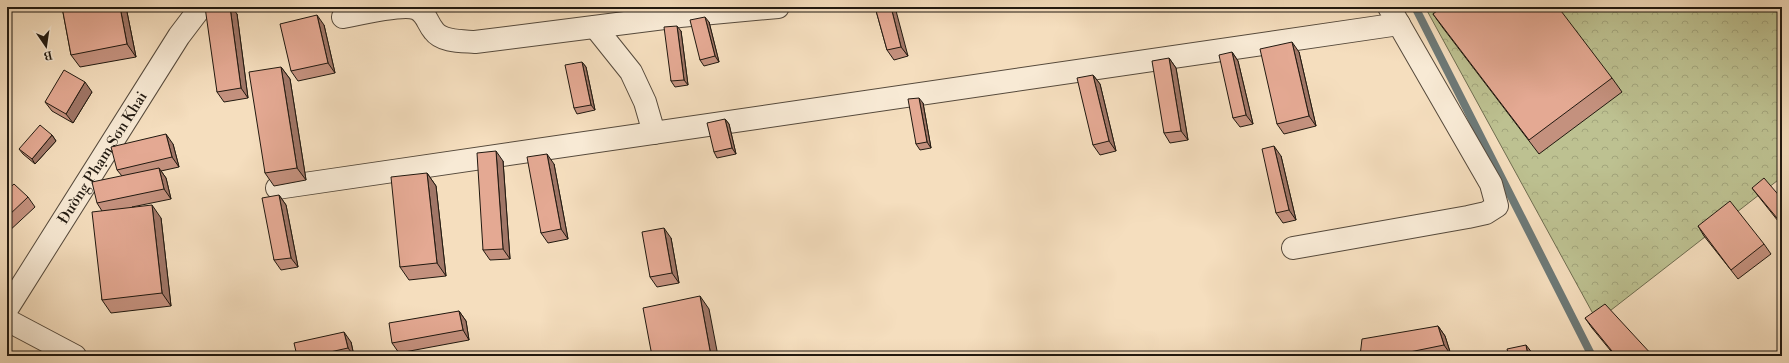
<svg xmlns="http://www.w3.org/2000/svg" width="1789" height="363" font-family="'Libre Bodoni',serif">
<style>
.forest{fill:url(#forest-crowns);stroke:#6f6d50}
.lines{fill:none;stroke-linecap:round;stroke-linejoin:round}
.stream{stroke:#6d7977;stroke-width:8}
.street-casing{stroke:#564a3c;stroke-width:24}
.street{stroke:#f8ead5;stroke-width:22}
.wall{fill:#c4917e;stroke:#211910}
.shaded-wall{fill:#a07667;stroke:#211910}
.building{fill:#e4a993;stroke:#211910}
.labels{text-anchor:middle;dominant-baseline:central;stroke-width:3;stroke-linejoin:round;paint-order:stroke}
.street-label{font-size:15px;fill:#211910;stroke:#f8ead5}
</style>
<defs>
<pattern id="forest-crowns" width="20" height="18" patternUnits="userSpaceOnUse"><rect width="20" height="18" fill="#bdc191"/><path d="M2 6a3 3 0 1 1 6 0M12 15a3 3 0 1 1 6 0" fill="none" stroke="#a2a57c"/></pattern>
</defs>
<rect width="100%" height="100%" fill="#f5debe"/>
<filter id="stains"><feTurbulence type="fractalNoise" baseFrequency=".005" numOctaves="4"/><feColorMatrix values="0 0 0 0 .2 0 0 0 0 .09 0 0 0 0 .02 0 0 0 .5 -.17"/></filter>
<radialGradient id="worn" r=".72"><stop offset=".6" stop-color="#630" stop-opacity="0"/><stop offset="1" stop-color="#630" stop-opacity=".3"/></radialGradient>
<path class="forest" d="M1425,7h357v170l-185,144z"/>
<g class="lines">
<path class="stream" d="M1415,7l177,349"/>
<g class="street-casing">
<g id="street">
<path d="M343,17c15,-3 62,-14 74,-8 10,5 10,14 17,22 8,11 28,10 41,11l205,-26 98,-9"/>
<path d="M595,27l36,45 14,30 9,31"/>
<path d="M277,188l1122,-164"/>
<path d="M1293,248l175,-31 18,-4 11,-7 -6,-22 -102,-177"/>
<path id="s1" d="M7,309l172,-273 22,-29"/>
<path d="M7,320l68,36"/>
</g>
</g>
<use href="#street" class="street"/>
</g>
<path class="wall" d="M62,7h64l10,50 -56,10 -9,-12z
M875,7l33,49 -14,4 -7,-10z
M237,14l11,84 -24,4 -7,-10z
M1433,14l179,64 10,14 -83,62 -96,-126z
M709,22l10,40 -15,4 -4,-6z
M324,25l11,48 -37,8 -7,-10z
M681,31l7,54 -13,2 -4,-6z
M7,41l4,18 -4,1z
M1232,52l6,9 15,63 -13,3 -7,-9z
M1299,52l17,74 -32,8 -7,-10z
M1169,58l7,10 12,72 -18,3 -6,-10z
M582,62l4,5 9,43 -18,4 -3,-6z
M281,67l9,12 16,101 -32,6 -9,-13z
M1093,75l7,9 16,67 -16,4 -7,-10z
M92,92l-19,31 -21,-12 -7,-9z
M923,103l8,45 -11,2 -4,-6z
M725,119l4,5 7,30 -19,4 -3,-6z
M52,135l4,6 -21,23 -12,-10 -4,-5z
M173,144l6,23 -18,4 5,7 5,21 -39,8 29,11 10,88 -60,7 -9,-13v-89l-5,-8 25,-27 -5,-6z
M1281,156l15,64 -13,3 -7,-10z
M503,161l7,98 -20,1 -7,-10z
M554,164l14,75 -20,4 -7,-10z
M427,173l9,13 10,90 -37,4 -9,-13z
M1752,188l30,11v27l-23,-29z
M7,190l21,7 7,10 -28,26z
M279,195l7,10 12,62 -17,3 -7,-10z
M1698,226l66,18 7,10 -33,25 -34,-43z
M671,238l8,45 -22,4 -7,-10z
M459,311l7,10 3,19 -70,13 -7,-10z
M1585,318l68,38h-38l-23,-28z
M1438,326l7,10 6,19 -4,1h-87z
M351,342l3,14h-57z"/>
<path class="shaded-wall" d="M120,7h6l10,50 -9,-13z
M230,7h2l5,7 11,84 -7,-10z
M891,7h4l13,49 -7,-9z
M317,15l7,10 11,48 -7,-10z
M705,17l4,5 10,40 -4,-6z
M677,26l4,5 7,54 -4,-5z
M7,41l4,18 -4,-5z
M1292,42l7,10 17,74 -7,-10z
M1232,52l6,9 15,63 -7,-9z
M1169,58l7,10 12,72 -7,-9z
M582,62l4,5 9,43 -4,-5z
M281,67l9,12 16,101 -9,-12z
M1093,75l7,9 16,67 -7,-10z
M85,82l7,10 -19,31 -7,-9z
M919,98l4,5 8,45 -4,-6z
M725,119l4,5 7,30 -4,-6z
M166,134l7,10 6,23 -7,-10z
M52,135l4,6 -21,23 -3,-5z
M1274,146l7,10 15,64 -7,-10z
M496,151l7,10 7,98 -7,-10z
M547,154l7,10 14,75 -7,-10z
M159,168l7,10 5,21 -7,-10z
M427,173l9,13 10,90 -9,-13z
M279,195l7,10 12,62 -7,-9z
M152,205l9,13 10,88 -9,-13z
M664,228l7,10 8,45 -7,-10z
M700,296l9,13 9,47h-7z
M459,311l7,10 3,19 -6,-10z
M1438,326l7,10 6,19 -7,-10z
M344,332l7,10 3,14 -6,-8z
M1526,345l7,9v2h-5z"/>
<path class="building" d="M62,7h58l7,37 -56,11z
M205,7h25l11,81 -24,4z
M875,7h16l10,40 -14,3z
M1442,7h116l54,71 -83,62 -96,-126z
M317,15l11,48 -37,8 -11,-47z
M705,17l10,39 -15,4 -10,-40z
M677,26l7,54 -13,1 -7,-54z
M1292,42l17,74 -32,8 -17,-75z
M1232,52l14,63 -13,3 -14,-63z
M1169,58l12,73 -17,2 -12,-72z
M582,62l9,43 -17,3 -9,-43z
M281,67l16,101 -32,5 -16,-101z
M64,70l21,12 -19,32 -21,-12z
M1093,75l16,66 -16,4 -16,-67z
M919,98l8,44 -11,2 -8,-45z
M725,119l7,29 -18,4 -7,-29z
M40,125l12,10 -20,24 -13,-10z
M166,134l6,23 -55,13 -6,-23z
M1274,146l15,64 -13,3 -14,-64z
M496,151l7,98 -20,1 -6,-97z
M547,154l14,75 -20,4 -14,-76z
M159,168l5,21 -67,14 -5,-21z
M427,173l10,90 -37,4 -9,-90z
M1764,178l18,21v25l-30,-36z
M14,184l14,13 -21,20v-27z
M279,195l12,63 -17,2 -12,-62z
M1730,201l34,43 -33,26 -33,-44z
M152,205l10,88 -60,7 -10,-88z
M664,228l8,45 -22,4 -8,-45z
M700,296l11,60h-59l-9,-48z
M1605,304l48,52h-37l-31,-38z
M459,311l4,19 -71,13 -3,-20z
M1438,326l6,19 -54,11h-30l2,-17z
M344,332l4,16 -36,8h-15l-3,-13z
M1526,345l2,11h-19l-2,-7z"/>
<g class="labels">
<g class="street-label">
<text stroke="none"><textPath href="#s1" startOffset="179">Đường Phạm Sơn Khai</textPath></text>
</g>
</g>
<rect width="1789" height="363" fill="none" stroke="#f5debe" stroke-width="24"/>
<rect x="8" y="8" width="1773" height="347" fill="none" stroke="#211910" stroke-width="2"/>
<rect x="12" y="12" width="1765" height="339" fill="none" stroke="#211910"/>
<g transform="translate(46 46) rotate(167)" stroke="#f8ead5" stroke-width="3" paint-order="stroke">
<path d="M0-3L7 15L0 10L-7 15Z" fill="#211910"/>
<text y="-6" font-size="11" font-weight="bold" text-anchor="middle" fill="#211910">B</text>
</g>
<rect width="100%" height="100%" filter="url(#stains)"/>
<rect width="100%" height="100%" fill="url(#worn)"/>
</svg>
